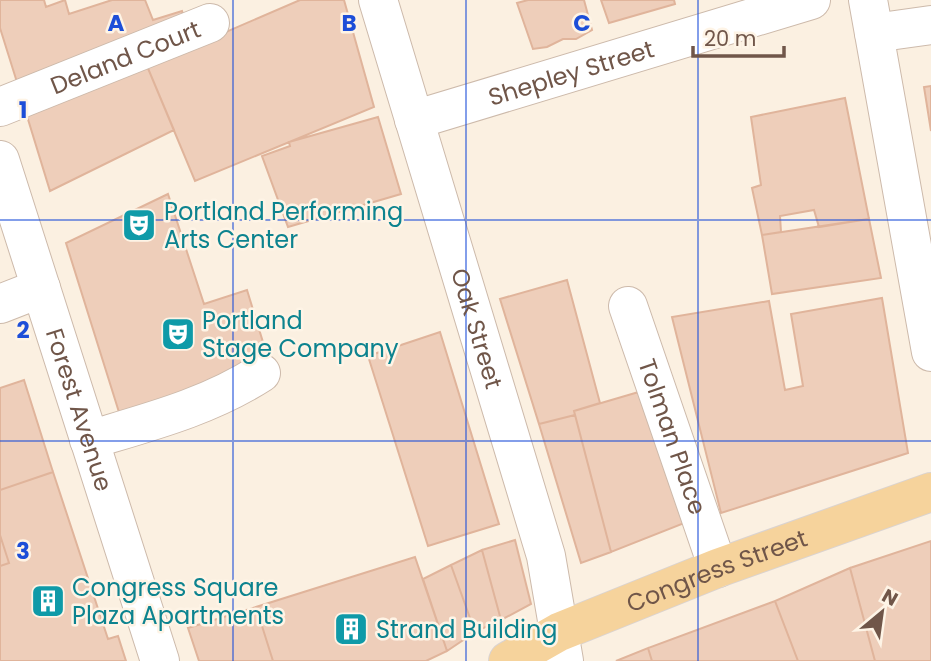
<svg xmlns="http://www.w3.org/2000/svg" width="931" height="661" font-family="Poppins,sans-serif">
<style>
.building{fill:#eeceba;stroke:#e0b49b;stroke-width:2}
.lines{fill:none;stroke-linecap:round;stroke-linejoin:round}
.minor-casing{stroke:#cdbaab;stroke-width:40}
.major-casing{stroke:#dad3d0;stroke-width:40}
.minor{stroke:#fff;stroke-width:38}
.major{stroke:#f6d39c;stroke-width:38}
.grid{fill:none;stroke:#1d4ed8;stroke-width:2;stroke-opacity:0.55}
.labels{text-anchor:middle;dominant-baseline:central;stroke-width:5;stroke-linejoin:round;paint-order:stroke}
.street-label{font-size:24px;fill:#705649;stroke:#fef4e6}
.culture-label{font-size:24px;fill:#0d838f;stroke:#fef4e6;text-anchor:start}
.grid-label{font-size:23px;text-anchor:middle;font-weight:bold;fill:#1d4ed8;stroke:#fef4e6;stroke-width:5;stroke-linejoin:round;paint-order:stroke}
</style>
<rect width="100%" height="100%" fill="#fbf0e1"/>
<path class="building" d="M0,0h44l2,7 19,-7 4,14 43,-14h33l8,20 29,-9 5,17 -166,67 -21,-67z
M300,0h44l30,107 -179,74 -48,-115z
M528,0h56l8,30 -16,9h-13l-16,8 -14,2 -16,-46z
M601,0h73l1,4 -66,19z
M147,66l27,64 -124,61 -23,-75z
M931,86v45l-7,-44z
M845,98l24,121 -50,8 -5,-17 -34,6 1,16 -19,3 -10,-47 9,-3 -10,-68z
M378,117l23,77 -113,33 -26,-71 28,-10 -1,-4z
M168,194l36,110 43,-14 23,75 -147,60 -57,-182z
M869,219l12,59 -109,16 -10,-59z
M567,280l33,123 -26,8 1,4 -36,9 -39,-125z
M882,298l26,155 -187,60 -49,-196 97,-16 16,89 18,-4 -12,-72z
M440,332l59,192 -71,22 -60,-190z
M24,380l29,92 -53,18v-102z
M642,391l50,129 -81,32 -37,-141z
M575,415l36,137 -30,11 -42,-139z
M53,472l55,167 10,-3 8,25h-126v-95l9,-3 -9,-28v-45z
M0,535l9,28 -9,3z
M515,540l16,64 -30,16 -19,-70z
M931,541v120h-56l-25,-93z
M482,550l19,70 -26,12 -24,-67z
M415,557l32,94 -21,10h-153l-17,-54z
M451,565l24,67 -28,19 -24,-72z
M850,568l25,93h-77l-23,-60z
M775,601l23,60h-146l-4,-13z
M256,607l17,54h-74l-11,-33z
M648,648l4,13h-36z"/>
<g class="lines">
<g class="minor-casing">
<g id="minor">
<path id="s1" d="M378,0l168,556 18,105"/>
<path d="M868,0l63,352"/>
<path d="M874,33l57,-8"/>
<path id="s2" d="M0,107l210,-84"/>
<path id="s3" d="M414,120l397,-120"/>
<path id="s4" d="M0,160l160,501"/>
<path d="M0,304l41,-16"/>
<path id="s5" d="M628,306l90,262"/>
<path d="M89,440c60,-18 119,-33 172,-67"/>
</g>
</g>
<g class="major-casing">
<g id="major">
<path id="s6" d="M508,661l51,-29 159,-64 213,-76"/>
</g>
</g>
<use href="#minor" class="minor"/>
<use href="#major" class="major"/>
</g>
<path class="grid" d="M233,0v661M466,0v661M698,0v661M0,220h931M0,441h931"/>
<defs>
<g id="theatre-square" transform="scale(1.75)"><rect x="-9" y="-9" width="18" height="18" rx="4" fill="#0f9aa8" stroke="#fef4e6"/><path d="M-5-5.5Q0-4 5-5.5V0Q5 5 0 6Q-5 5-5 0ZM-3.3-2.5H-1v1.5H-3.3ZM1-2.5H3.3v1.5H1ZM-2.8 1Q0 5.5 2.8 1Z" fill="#fff"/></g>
<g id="building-square" transform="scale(1.75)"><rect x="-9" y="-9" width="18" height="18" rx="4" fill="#0f9aa8" stroke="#fef4e6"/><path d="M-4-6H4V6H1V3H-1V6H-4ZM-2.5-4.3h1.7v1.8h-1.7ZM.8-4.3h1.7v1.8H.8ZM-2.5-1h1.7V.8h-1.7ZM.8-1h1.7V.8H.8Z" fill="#fff"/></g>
</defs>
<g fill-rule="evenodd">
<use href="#theatre-square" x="139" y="225"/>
<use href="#theatre-square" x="178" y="334"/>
<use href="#building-square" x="48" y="601"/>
<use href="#building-square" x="351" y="629"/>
</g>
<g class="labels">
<g class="street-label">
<text stroke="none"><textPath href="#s2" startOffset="135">Deland Court</textPath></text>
<text stroke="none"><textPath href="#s3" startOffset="164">Shepley Street</textPath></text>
<text stroke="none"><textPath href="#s1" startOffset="343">Oak Street</textPath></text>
<text stroke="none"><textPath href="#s4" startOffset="262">Forest Avenue</textPath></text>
<text stroke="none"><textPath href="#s5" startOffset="138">Tolman Place</textPath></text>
<text stroke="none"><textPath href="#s6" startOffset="228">Congress Street</textPath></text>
</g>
<g class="culture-label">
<text x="164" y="211">Portland Performing<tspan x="164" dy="28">Arts Center</tspan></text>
<text x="202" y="320">Portland<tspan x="202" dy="28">Stage Company</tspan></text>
<text x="72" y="587">Congress Square<tspan x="72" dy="28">Plaza Apartments</tspan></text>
<text x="376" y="629">Strand Building</text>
</g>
</g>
<g class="grid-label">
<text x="116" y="31">A</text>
<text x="349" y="31">B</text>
<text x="582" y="31">C</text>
<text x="23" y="118">1</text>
<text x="23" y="338">2</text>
<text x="23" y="559">3</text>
</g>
<g transform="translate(882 612) rotate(29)" stroke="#fef4e6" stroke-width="5" paint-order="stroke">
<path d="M0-5L12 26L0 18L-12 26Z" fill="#705649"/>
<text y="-10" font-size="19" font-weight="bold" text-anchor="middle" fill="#705649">N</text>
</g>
<path d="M693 46v10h91v-10" fill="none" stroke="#705649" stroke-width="3.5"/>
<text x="704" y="46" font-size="21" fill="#705649" stroke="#fef4e6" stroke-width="5" paint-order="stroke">20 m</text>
</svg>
